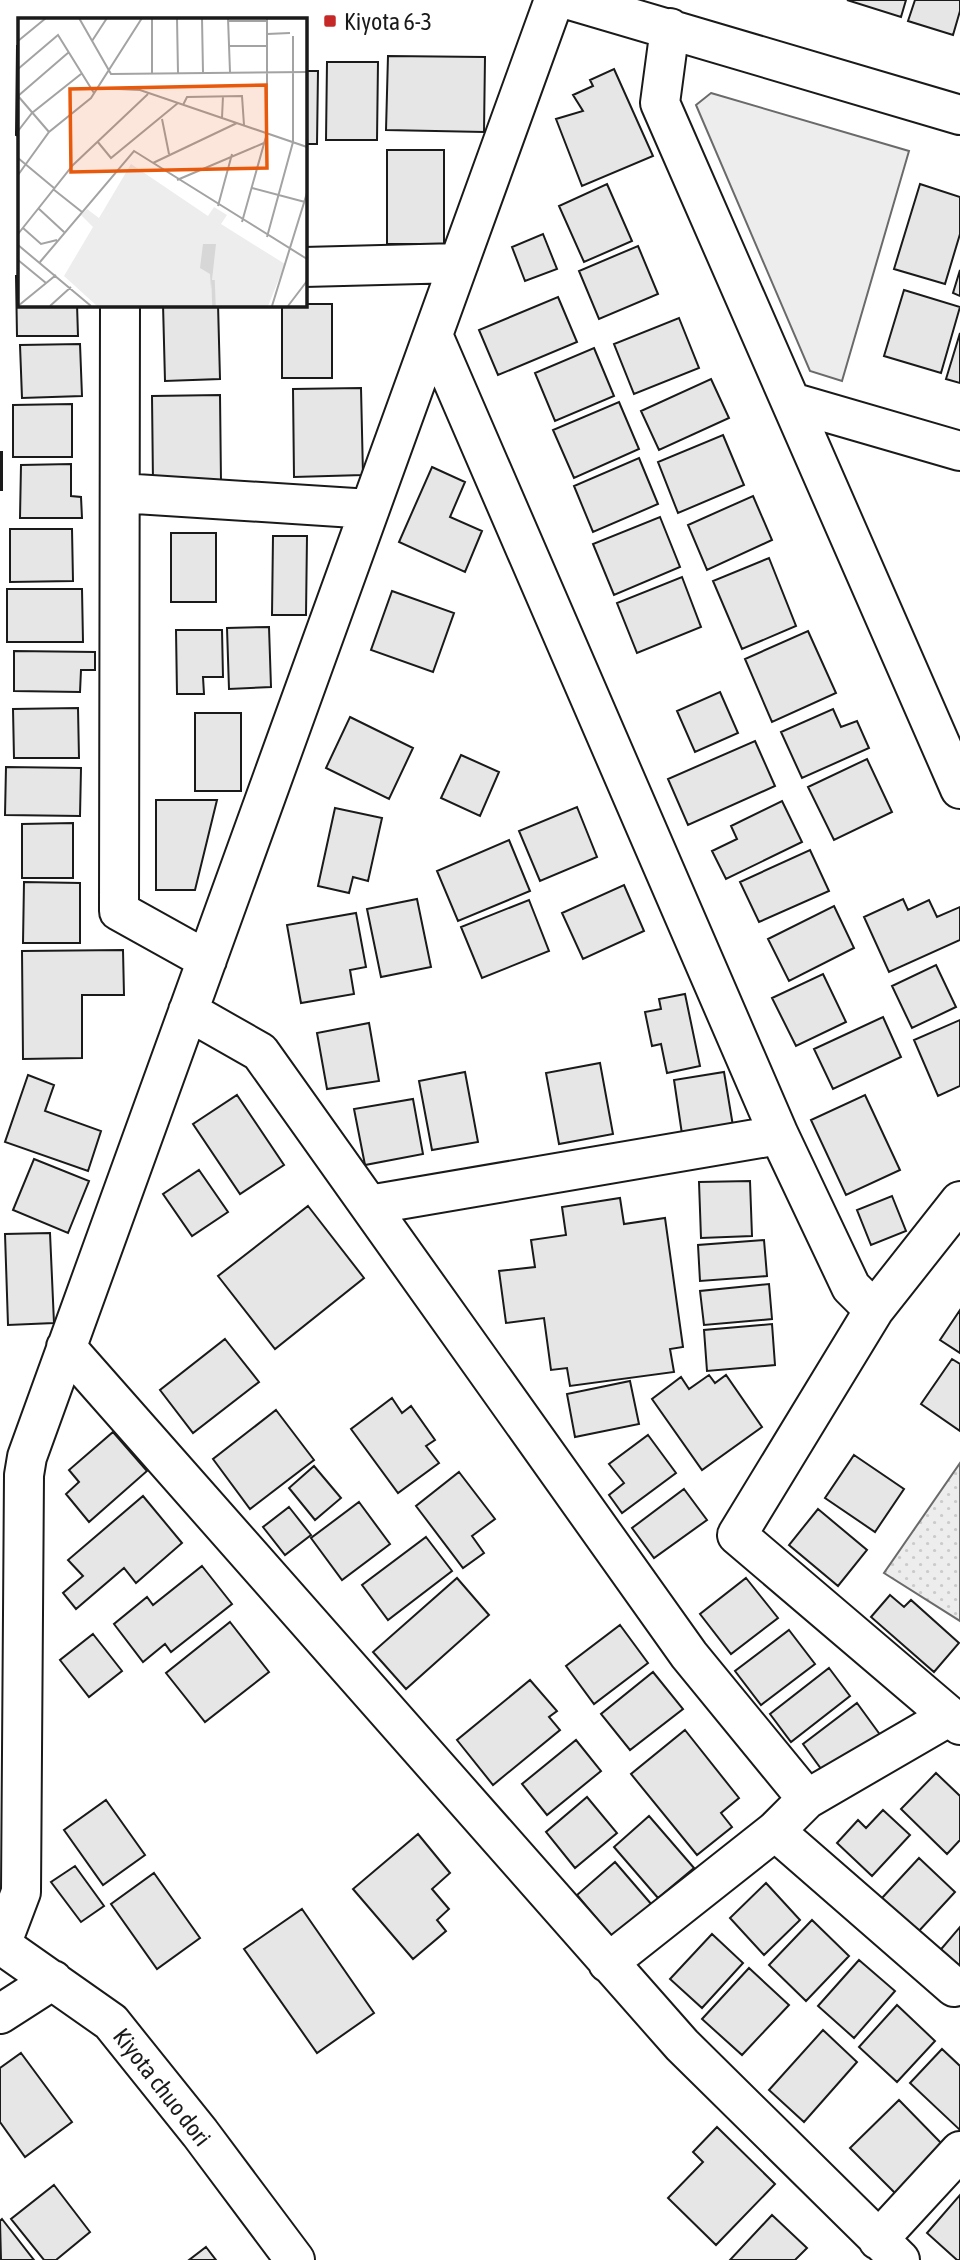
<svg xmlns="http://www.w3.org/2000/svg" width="960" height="2260" font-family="'Asap Condensed',sans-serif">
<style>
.park{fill:url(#park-dots);stroke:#6a6a6a;stroke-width:2}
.pitch{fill:#ededed;stroke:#6a6a6a;stroke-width:2}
.building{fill:#e6e6e6;stroke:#1a1a1a;stroke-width:2}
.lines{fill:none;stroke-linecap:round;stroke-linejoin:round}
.minor-casing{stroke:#1a1a1a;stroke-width:42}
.minor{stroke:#fff;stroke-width:38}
.poi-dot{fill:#c62828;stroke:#fff;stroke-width:2.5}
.labels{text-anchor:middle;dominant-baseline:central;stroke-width:5;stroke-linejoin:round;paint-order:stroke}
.poi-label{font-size:24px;fill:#1a1a1a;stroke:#fff;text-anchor:start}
.street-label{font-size:24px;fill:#1a1a1a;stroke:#fff}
.inset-river{fill:none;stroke:#d7d7d7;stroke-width:3.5}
.inset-road{fill:none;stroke:#a3a3a3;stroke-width:2}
.view{fill:#e8590c;fill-opacity:0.15;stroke:#e8590c;stroke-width:3.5}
.inset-edge{fill:none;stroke:#1a1a1a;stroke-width:3.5}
</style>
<defs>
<pattern id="park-dots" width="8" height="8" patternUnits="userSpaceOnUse" patternTransform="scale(1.75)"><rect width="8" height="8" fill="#ededed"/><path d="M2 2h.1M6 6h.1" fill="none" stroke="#cbcbcb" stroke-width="1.8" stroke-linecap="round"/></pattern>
</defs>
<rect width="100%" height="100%" fill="#fff"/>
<path class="park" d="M960,1463v158l-76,-48z"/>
<path class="pitch" d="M711,93l198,58 -67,230 -32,-10 -114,-266z"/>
<path class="building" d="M847,0h59l-5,17z
M915,0h45v11l-7,24 -45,-14z
M17,46h2v90l-3,-1z
M388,56l97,1 -1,75 -98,-2z
M327,62h51l-1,78h-51z
M614,69l39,87 -71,30 -26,-67 27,-8 -10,-16 20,-9 -3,-6z
M304,71h14l-1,73h-13z
M387,150h57v94h-57z
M607,184l25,57 -48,21 -25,-56z
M920,184l40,13v37l-15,50 -51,-15z
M543,234l14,35 -32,12 -13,-34z
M638,246l20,48 -59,25 -20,-48z
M960,270v26l-7,-3z
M16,276h3v28h58l1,32h-61z
M904,290l56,17 -19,66 -57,-17z
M558,297l19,45 -79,33 -19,-45z
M163,304h55l2,75 -55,2z
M282,304h50v74h-50z
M679,318l20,50 -65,26 -20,-50z
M960,333v50l-14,-4z
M80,344l2,52 -60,2 -2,-53z
M594,348l20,48 -59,25 -20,-48z
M711,379l18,39 -70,32 -18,-39z
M361,388l2,87 -69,2 -1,-88z
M220,395l1,87 -68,1 -1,-87z
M619,402l20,47 -65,29 -21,-48z
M72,404v53h-59v-52z
M723,435l21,50 -66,28 -20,-51z
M0,452h2v38h-2z
M639,458l19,46 -65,28 -19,-46z
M71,464v32l10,1 1,21h-62l1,-53z
M432,467l33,15 -15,35 32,14 -17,41 -66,-30z
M753,496l19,44 -65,30 -19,-45z
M660,517l20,50 -66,28 -21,-51z
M10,529h62l1,52 -63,1z
M171,533h45v69h-45z
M273,536h34l-1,79h-34z
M769,558l27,68 -54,23 -29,-68z
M682,577l19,50 -64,26 -20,-50z
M7,589h75l1,53h-76z
M392,591l62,22 -21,59 -62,-22z
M269,627l2,60 -42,2 -2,-61z
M176,630h46l1,47h-20l1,17h-27z
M808,631l28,62 -64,29 -27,-63z
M14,651l81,1v18h-14l-1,22 -66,-1z
M720,692l18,41 -43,19 -18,-41z
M78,708l1,50h-65l-1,-49z
M833,709l8,18 16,-6 12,27 -67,30 -21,-46z
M195,713h46v78h-46z
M350,717l63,31 -24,51 -63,-31z
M755,741l20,45 -87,39 -20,-46z
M461,755l38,17 -19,44 -39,-18z
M867,759l25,53 -58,28 -26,-53z
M6,767l75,1 -1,48 -75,-1z
M156,800h61l-22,90h-39z
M782,801l20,41 -76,37 -14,-28 25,-12 -6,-13z
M577,807l20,50 -57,24 -21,-50z
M335,808l47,10 -14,63 -15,-4 -4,16 -31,-7z
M73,823v55h-51v-54z
M509,840l21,51 -72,30 -21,-50z
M810,850l19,41 -70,31 -19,-40z
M24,882l56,1v60h-57z
M624,885l20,46 -61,28 -21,-46z
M417,899l14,68 -50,10 -14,-68z
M903,899l5,11 21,-10 8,17 23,-10v33l-71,32 -25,-55z
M529,900l20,51 -67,27 -21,-51z
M834,906l20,42 -65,33 -21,-42z
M356,913l10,54 -16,3 4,24 -53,9 -14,-78z
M123,950l1,45h-42v63l-59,1 -1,-108z
M936,965l20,42 -44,21 -20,-42z
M823,974l23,48 -50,24 -24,-48z
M685,994l15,72 -33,7 -6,-29 -9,2 -7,-34 16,-3 -2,-10z
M883,1017l18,40 -68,32 -19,-40z
M960,1020v66l-22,10 -24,-56z
M369,1023l10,58 -52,8 -10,-56z
M600,1063l13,71 -54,10 -13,-71z
M465,1072l13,70 -46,8 -13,-69z
M724,1072l9,54 -51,8 -8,-54z
M28,1075l26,10 -9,26 56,20 -13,40 -83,-29z
M237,1095l47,70 -44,29 -47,-70z
M865,1095l35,75 -54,25 -35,-75z
M413,1099l10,55 -58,11 -11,-56z
M34,1159l55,22 -21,52 -55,-23z
M199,1170l29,42 -36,24 -29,-42z
M750,1181l2,55 -51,2 -2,-56z
M892,1196l14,35 -35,14 -14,-35z
M620,1198l4,26 41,-6 18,129 -13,2 4,23 -104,14 -3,-18 -16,2 -7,-52 -38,5 -7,-52 36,-4 -4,-27 35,-5 -4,-28z
M308,1206l56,72 -89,71 -57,-73z
M50,1233l4,90 -46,2 -3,-91z
M764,1240l3,36 -67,5 -2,-36z
M769,1284l3,35 -68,6 -4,-34z
M960,1310v43l-20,-13z
M772,1324l3,41 -68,6 -3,-41z
M225,1339l34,43 -66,51 -33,-43z
M952,1359l8,5v67l-39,-27z
M709,1375l6,8 11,-8 36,52 -60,43 -50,-71 29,-22 8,12z
M630,1381l9,43 -64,13 -8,-43z
M392,1398l10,15 9,-7 24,34 -9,6 13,17 -41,30 -47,-64z
M276,1410l38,50 -64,49 -37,-50z
M113,1432l34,39 -58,51 -23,-28 13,-12 -10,-12z
M648,1435l28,38 -54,40 -13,-18 15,-12 -15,-19z
M854,1455l50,34 -29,43 -50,-34z
M314,1466l27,32 -26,22 -26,-32z
M459,1472l36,47 -23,17 12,17 -21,15 -47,-62z
M684,1489l23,31 -53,38 -22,-30z
M143,1496l39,47 -46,40 -12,-15 -48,41 -13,-16 20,-17 -15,-16z
M359,1502l31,42 -48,36 -31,-42z
M289,1507l22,28 -26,20 -22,-28z
M818,1509l49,41 -29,36 -49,-41z
M426,1537l26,34 -64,49 -26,-35z
M202,1566l30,38 -61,48 -6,-8 -22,18 -29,-38 33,-27 6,8z
M457,1578l32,37 -83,74 -33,-37z
M746,1578l32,40 -47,36 -31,-40z
M890,1595l14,12 7,-7 48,43 -25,29 -63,-55z
M230,1622l39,50 -64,50 -39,-49z
M620,1625l28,38 -54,41 -28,-38z
M789,1630l26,34 -54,41 -26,-34z
M93,1634l29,37 -33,26 -29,-37z
M829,1668l21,28 -59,46 -21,-28z
M653,1672l30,37 -53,41 -29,-36z
M530,1680l27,31 -8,6 11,13 -67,55 -36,-45z
M857,1703l24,33 -54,41 -24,-33z
M685,1730l54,68 -18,15 11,14 -35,28 -66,-81z
M576,1740l25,31 -54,44 -25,-31z
M936,1773l24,23v44l-13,14 -46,-45z
M587,1797l30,36 -42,35 -29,-36z
M106,1800l39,55 -42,30 -39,-55z
M883,1810l27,25 -38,41 -35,-33 21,-23 8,8z
M649,1816l45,52 -36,30 -44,-51z
M418,1834l32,39 -18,16 17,20 -12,11 9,11 -33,28 -60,-70z
M919,1858l36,34 -37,40 -36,-34z
M615,1862l37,43 -39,33 -36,-43z
M75,1866l29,40 -23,16 -30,-40z
M154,1873l46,65 -43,31 -46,-65z
M766,1883l34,37 -36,35 -34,-37z
M302,1909l72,104 -57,40 -73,-104z
M812,1920l37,36 -43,45 -37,-36z
M960,1927v47l-23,-20z
M712,1934l31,29 -41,45 -32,-29z
M859,1960l36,31 -41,47 -36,-32z
M749,1968l40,37 -47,50 -40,-36z
M897,2005l38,36 -38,41 -38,-35z
M823,2030l34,32 -53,60 -35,-32z
M942,2049l18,17v64l-50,-47z
M21,2053l51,69 -47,35 -25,-35v-54z
M899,2100l44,45 -48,48 -45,-45z
M717,2127l58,57 -59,61 -48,-47 35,-36 -10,-10z
M54,2185l36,47 -34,28h-12l-33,-41z
M960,2195v65h-3l-30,-27z
M772,2215l35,33 -12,12h-65z
M2,2219l32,41h-33l-1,-39z
M206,2247l10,13h-27z"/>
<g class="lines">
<g class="minor-casing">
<path id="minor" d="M570,0l390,115
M670,28l-10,75 300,686
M304,267l155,-4
M120,304l-1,607 88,49
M433,335l346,800 72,152 23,23
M791,402l169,49
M120,493l250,16
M188,1011l72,41 429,603 118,144 -32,32 -167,132
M960,1201l-86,109 -137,225 223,190
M369,1205l410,-70
M66,1347l616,698 218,215
M807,1799l143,-83
M775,1831l179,156
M0,1944l111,78 89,111 95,127
M1,1945l20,-53 3,-417 3,-18 527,-1457
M0,2014l53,-34
M878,2240l82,-89"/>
</g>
<use href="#minor" class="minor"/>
</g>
<rect class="poi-dot" x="323" y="14" width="14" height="14" rx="3.5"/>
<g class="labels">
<g class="poi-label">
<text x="344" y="21">Kiyota 6-3</text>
</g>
<g class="street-label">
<text transform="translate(162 2087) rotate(52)">Kiyota chuo dori</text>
</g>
</g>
<g transform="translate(18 18)">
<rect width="289" height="289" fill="#fff"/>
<path d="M113,146l77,52 6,-9 13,8 -6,9 64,40 -17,42h-171l-33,-30 29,-49 -12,-12 6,-6 12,9z" fill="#ededed"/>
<path d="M162,247l2,39 -42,-3 9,-26z" fill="#ededed"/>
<path d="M185,226h13l-5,45 -1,-15 -10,-6z" fill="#d7d7d7"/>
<path class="inset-river" d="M195,262l1,26"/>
<path class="inset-road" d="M61,0l32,56 196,-2M134,0v55M159,0l1,55M184,0l1,55M210,0l2,54M210,3h39M249,16l23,-1M0,23l28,-23M74,23l15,-23M211,28h38M0,51l40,-34 36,58M79,70l43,2 167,57M0,78l51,-44M0,78l31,36M165,87l4,-8 55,-1 2,29M204,100l1,-22M144,101l7,35M0,113l14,-18 49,-39M79,123l14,17 67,-55M0,140l36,30M135,145l84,-40M0,157l31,-43 42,-34 51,-80M159,162l87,-37M234,170l53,14M35,171l29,23M200,188l14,-52M20,190l26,24M224,204l25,-89v-115M5,210l18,16 16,-4M0,216l55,-69 75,-71M249,219l26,-95v-106M0,227l73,61M0,242l28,23M22,244l94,-111 173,108M0,288l38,-31M32,288l21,-19M254,288l35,-113M270,288l19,-25"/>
<path class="view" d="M248,67l1,83 -196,4 -1,-83z"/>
<rect width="289" height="289" class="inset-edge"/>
</g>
</svg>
